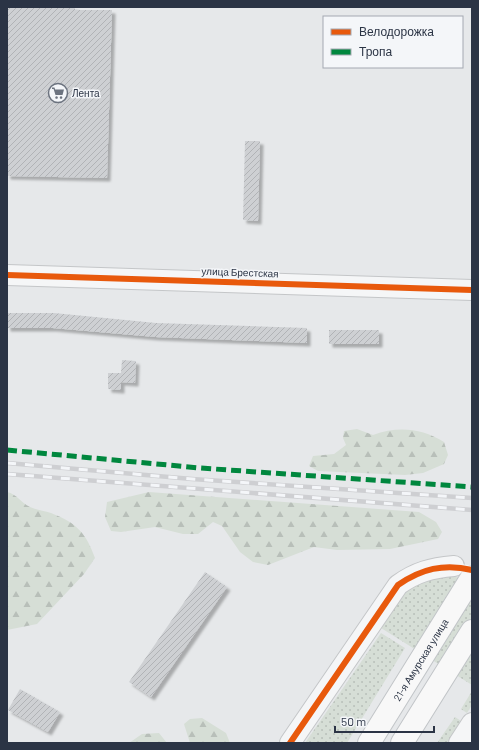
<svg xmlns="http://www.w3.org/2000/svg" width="479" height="750" font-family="Barlow,sans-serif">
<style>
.grass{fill:url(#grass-dots)}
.forest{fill:url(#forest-firs)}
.building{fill:url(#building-hatch);filter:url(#shadow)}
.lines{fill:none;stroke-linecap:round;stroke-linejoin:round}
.minor-casing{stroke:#c4c6c8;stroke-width:22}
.major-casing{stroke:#c2c5c8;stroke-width:24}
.minor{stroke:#f5f6f7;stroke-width:20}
.major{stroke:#f8f8f8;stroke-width:22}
.rail-casing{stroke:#cecfd2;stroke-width:4.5}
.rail{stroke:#f4f6f9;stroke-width:3;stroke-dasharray:9;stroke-linecap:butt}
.quiet{stroke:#00873e;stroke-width:5;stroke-dasharray:10 5;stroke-linecap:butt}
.cycleway-casing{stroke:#f4f6f9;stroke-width:8}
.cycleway{stroke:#e8590c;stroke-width:6}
.labels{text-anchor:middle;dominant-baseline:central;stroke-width:3;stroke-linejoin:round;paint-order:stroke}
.poi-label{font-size:10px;fill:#2b3445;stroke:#f4f6f9;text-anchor:start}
.street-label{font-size:10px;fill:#2b3445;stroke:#f4f6f9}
</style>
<defs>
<pattern id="grass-dots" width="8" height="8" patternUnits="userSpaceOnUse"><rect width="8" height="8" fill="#d6ded6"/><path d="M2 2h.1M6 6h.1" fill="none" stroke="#b8bfb9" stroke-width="1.8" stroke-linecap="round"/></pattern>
<pattern id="forest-firs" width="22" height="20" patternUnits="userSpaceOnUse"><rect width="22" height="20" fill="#d6ded6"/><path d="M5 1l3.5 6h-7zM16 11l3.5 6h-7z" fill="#b8bfb9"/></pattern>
<pattern id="building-hatch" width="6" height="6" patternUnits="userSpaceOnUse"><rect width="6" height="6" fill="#ced0d3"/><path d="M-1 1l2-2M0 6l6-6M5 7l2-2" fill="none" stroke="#b1b3b6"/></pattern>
<filter id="shadow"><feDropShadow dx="3.5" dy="3.5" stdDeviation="1" flood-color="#0004"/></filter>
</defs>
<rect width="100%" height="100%" fill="#e6e8ea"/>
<path class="grass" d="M444,575l12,2 16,7v101l-91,-57 20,-33 14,-11z
M381,633l24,15 -58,95h-42z
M472,691v14l-5,8 -6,-4z
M455,717l6,4 -14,22h-10z"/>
<path class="forest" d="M357,429l16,6c25,-9 48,-7 71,7l4,13 -4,9 -21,9 -18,2 -87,-4 -9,-5 4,-10 21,-2 12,-9 -3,-7 1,-7z
M7,492c10,2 14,11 23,15 7,3 15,4 21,6 26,10 35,20 44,45l-11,16 -47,50 -30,6z
M149,492l270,20 17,10 6,10 -4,7 -48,10 -53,1 -23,-3 -46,18 -15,-3 -13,-10 -18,-26 -9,-4 -15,12h-15l-28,-7 -34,5 -10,-1 -6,-14 2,-15z
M202,718l24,15 4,10h-40l-6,-19 6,-5z
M159,733l8,10h-38l13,-9z"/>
<path class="building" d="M33,7h42v3h37l-5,168 -100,-2v-168h26z
M245,141h15l-2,80 -15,-1z
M7,313h47l102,10 151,5v15l-151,-6 -103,-9h-46z
M329,330h50v14h-50z
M122,360l14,1 -1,22 -14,-1v8l-13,-1v-16h13z
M205,572l22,15 -76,110 -22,-15z
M20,689l40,23 -12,20 -40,-22z"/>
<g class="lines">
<g class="minor-casing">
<path id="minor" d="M7,275l465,15
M290,743l108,-158c18,-13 33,-17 56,-19
M459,743l13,-20"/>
</g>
<g class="major-casing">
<g id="major">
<path id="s1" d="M369,743l103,-166"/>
<path d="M402,743l70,-112"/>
</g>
</g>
<use href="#minor" class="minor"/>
<use href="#major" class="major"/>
<g class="rail-casing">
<path id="rail" d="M7,463l185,16 280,19
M7,474l465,36"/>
</g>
<use href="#rail" class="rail"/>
<path class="quiet" d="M7,450l193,18 272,19"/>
<g class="cycleway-casing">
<path id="cycleway" d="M7,275l465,15
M290,743l108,-158c23,-16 46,-22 74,-15"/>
</g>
<use href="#cycleway" class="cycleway"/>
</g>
<defs>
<g id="supermarket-ring" transform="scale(1)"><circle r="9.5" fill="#f4f6f9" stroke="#6c737f" stroke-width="1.5"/><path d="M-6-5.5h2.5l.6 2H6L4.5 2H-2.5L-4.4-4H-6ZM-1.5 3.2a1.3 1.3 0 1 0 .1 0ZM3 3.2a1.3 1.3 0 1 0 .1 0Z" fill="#6c737f"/></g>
</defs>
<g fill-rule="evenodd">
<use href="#supermarket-ring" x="58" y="93"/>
</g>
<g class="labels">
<g class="poi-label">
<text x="72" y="93">Лента</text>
</g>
<g class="street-label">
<text transform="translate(240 272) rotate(2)">улица Брестская</text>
<text stroke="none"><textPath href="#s1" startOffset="98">21-я Амурская улица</textPath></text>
</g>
</g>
<rect width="479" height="750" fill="none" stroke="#2b3445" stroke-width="16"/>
<rect x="323" y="16" width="140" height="52" fill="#f4f6f9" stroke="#a4a8b1"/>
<rect x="331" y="29" width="20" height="6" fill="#e8590c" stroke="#a4a8b1"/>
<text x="359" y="36" font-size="12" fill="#2b3445">Велодорожка</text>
<rect x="331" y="49" width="20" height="6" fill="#00873e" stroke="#a4a8b1"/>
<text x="359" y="56" font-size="12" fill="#2b3445">Тропа</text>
<path d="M335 726v6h99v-6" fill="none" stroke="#2b3445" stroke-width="2"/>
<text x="341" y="726" font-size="12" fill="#2b3445" stroke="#f4f6f9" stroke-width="3" paint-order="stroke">50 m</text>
</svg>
